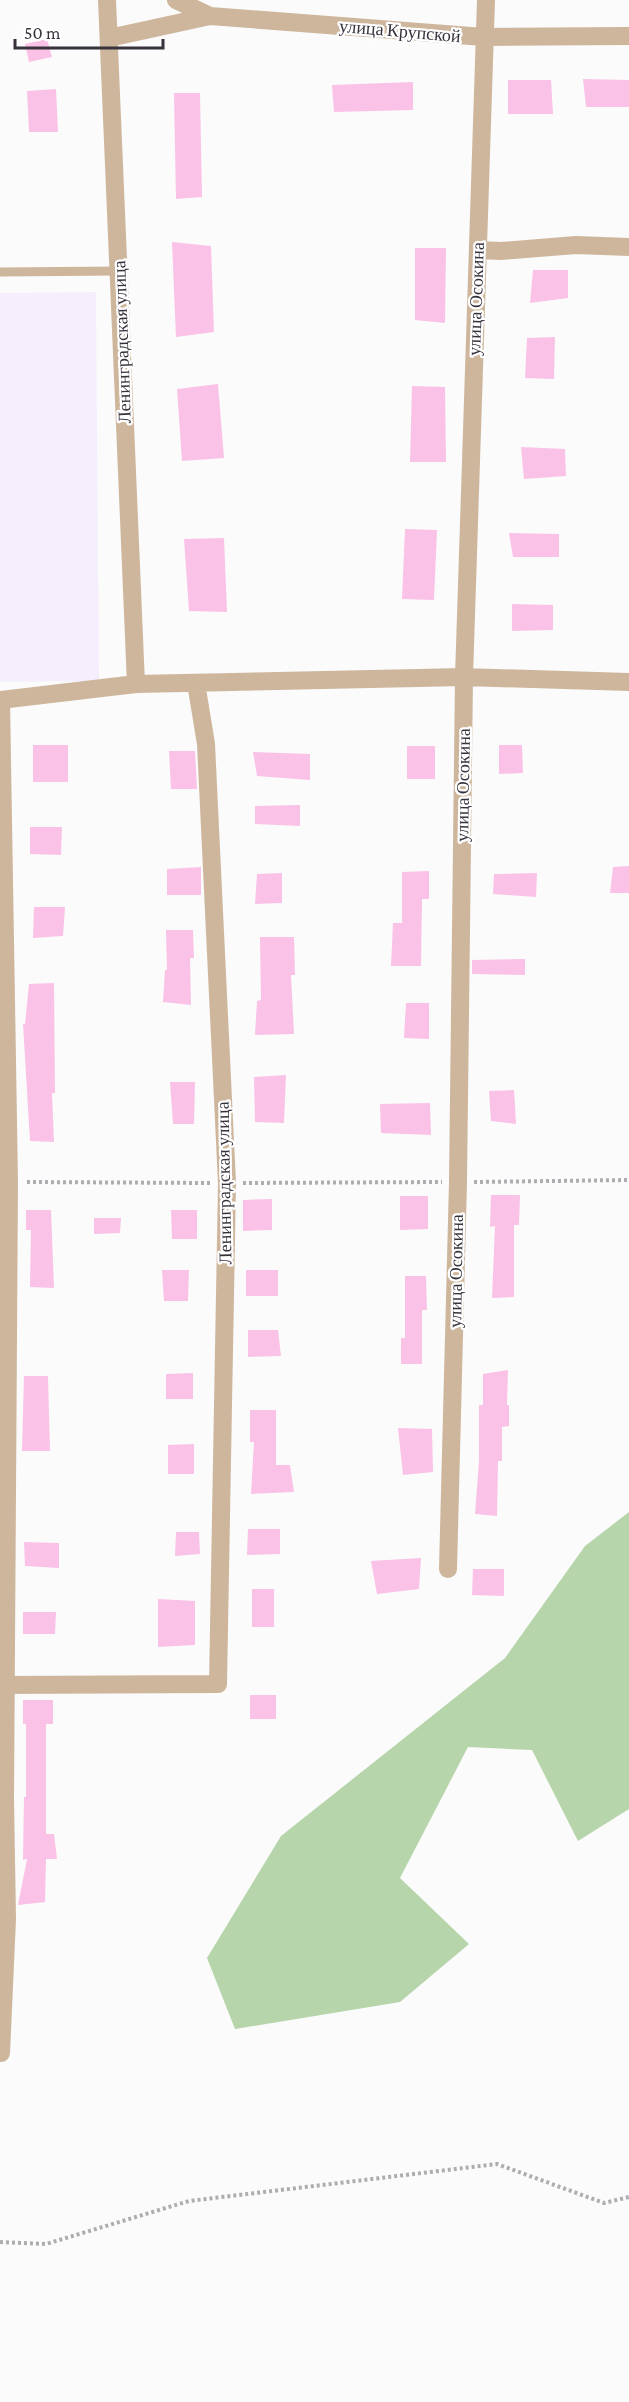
<svg xmlns="http://www.w3.org/2000/svg" width="629" height="2402" font-family="'Crimson Pro',serif">
<style>
.built{fill:#f5effd}
.green{fill:#b7d5ab}
.building{fill:#fac2e7}
.lines{fill:none;stroke-linecap:round;stroke-linejoin:round}
.path{stroke:#aeacb0;stroke-width:4;stroke-dasharray:3 3;stroke-linecap:butt}
.service{stroke:#ceb69c;stroke-width:9}
.minor{stroke:#ceb69c;stroke-width:18}
.labels{text-anchor:middle;dominant-baseline:central;stroke-width:4.5;stroke-linejoin:round;paint-order:stroke}
.street-label{font-size:18px;fill:#37323c;stroke:#fff}
</style>
<rect width="100%" height="100%" fill="#fbfbfb"/>
<path class="built" d="M96,292l3,389 -99,1v-389z"/>
<path class="green" d="M629,1512v297l-51,32 -46,-91 -64,-3 -68,131 69,66 -69,58 -165,27 -28,-71 74,-122 224,-178 80,-112z"/>
<path class="building" d="M47,39l5,18 -23,5 -4,-18z
M583,79l46,1v27h-43z
M508,80h43l2,34h-45z
M413,82v28l-79,2 -2,-27z
M56,89l2,43h-29l-2,-41z
M174,93h26l2,104 -26,2z
M172,242l39,4 3,86 -38,5z
M415,248h31l-1,75 -30,-3z
M533,270h35v28l-38,5z
M555,337l-1,42 -29,-1 2,-40z
M218,384l6,74 -42,3 -5,-72z
M412,386l33,1 1,75h-36z
M521,447l44,2 1,27 -42,3z
M405,529l32,1 -3,70 -32,-1z
M509,533l50,1v23h-46z
M224,538l3,74 -38,-1 -5,-72z
M512,604l41,1v25l-41,1z
M33,745h35v37h-35z
M499,745h23l1,28 -24,1z
M407,746h28v33h-28z
M169,751h26l2,38h-26z
M253,752l57,2v26l-53,-4z
M300,805v21l-45,-2v-18z
M30,827h32l-1,28 -31,-1z
M629,866v27h-19l3,-26z
M201,867v28h-34v-26z
M429,871v28h-7l-1,67h-30l2,-43h9v-51z
M282,873v30l-27,1 2,-30z
M537,873l-1,24 -43,-3 1,-20z
M34,907h31l-2,29 -30,2z
M166,930h27l1,28h-4l1,47 -28,-3 2,-32h2z
M260,937h34l1,38h-4l3,59 -39,1 2,-34 4,-1z
M525,959v16l-53,-1v-14z
M54,983l1,110h-3l2,49 -24,-1 -7,-117h2l4,-40z
M406,1003h23v36l-25,-1z
M286,1075l-2,48 -29,-1 -1,-45z
M170,1082h25l-1,42h-21z
M514,1090l2,34 -25,-3 -2,-30z
M430,1103l1,32 -50,-2 -1,-29z
M491,1195h29l-1,30h-5v72l-22,1 3,-72 -5,1z
M400,1196h28v33l-28,1z
M272,1199v31l-29,1v-31z
M26,1210h25l3,78 -24,-1 1,-57h-5z
M171,1210h26v29h-25z
M94,1218h27l-1,15 -26,1z
M162,1270h27l-1,31h-24z
M246,1270h32v26h-32z
M405,1276h21l1,34h-5v54h-21v-26h4z
M248,1330h30l3,26 -33,1z
M508,1370l-1,35h2v21l-7,1v34h-4l-1,55 -22,-2 4,-53v-56h4v-31z
M193,1373v26h-27v-25z
M24,1376h24l2,75h-28z
M250,1410h26v55h14l4,27 -43,2 3,-52h-4z
M398,1428l34,1 1,43 -30,3z
M194,1444v30h-26v-29z
M248,1529h32v25l-33,1z
M176,1532h23l1,22 -25,2z
M24,1542l35,1v25l-34,-2z
M421,1558l-2,31 -42,5 -6,-33z
M473,1569h31v27l-32,-1z
M252,1589h22v38h-22z
M158,1599l37,2v44l-37,2z
M23,1612h33l-1,22h-32z
M250,1695h26v24h-26z
M23,1700h30v24h-7v110h8l3,25h-11l-1,43 -27,3 9,-46 -4,1 1,-63h2v-73h-3z"/>
<g class="lines">
<path class="path" d="M27,1182l184,1
M474,1182l155,-2
M243,1183l199,-1
M0,2242l46,2 143,-43 308,-37 107,39 25,-6"/>
<path class="service" d="M0,272l120,-1"/>
<path class="minor" d="M107,0l29,684
M176,0l34,16 274,21 145,-1
M109,38l101,-22
M478,250l23,1 75,-6 53,2
M0,700l136,-16 328,-7 165,5
M448,1569l10,-387 6,-505 22,-677
M0,1685l218,-1 9,-501 -21,-439 -10,-61
M1,2053l6,-134 -2,-120 4,-617 -8,-482"/>
</g>
<g class="labels">
<g class="street-label">
<text transform="translate(400 31) rotate(5)">улица Крупской</text>
<text transform="translate(476 299) rotate(-88)">улица Осокина</text>
<text transform="translate(122 342) rotate(-92)">Ленинградская улица</text>
<text transform="translate(463 785) rotate(-89)">улица Осокина</text>
<text transform="translate(224 1183) rotate(-91)">Ленинградская улица</text>
<text transform="translate(456 1271) rotate(-89)">улица Осокина</text>
</g>
</g>
<path d="M15 39v9h148v-9" fill="none" stroke="#37323c" stroke-width="3"/>
<text x="24" y="39" font-size="18" fill="#37323c" stroke="#ffffff" stroke-width="4.5" paint-order="stroke">50 m</text>
</svg>
